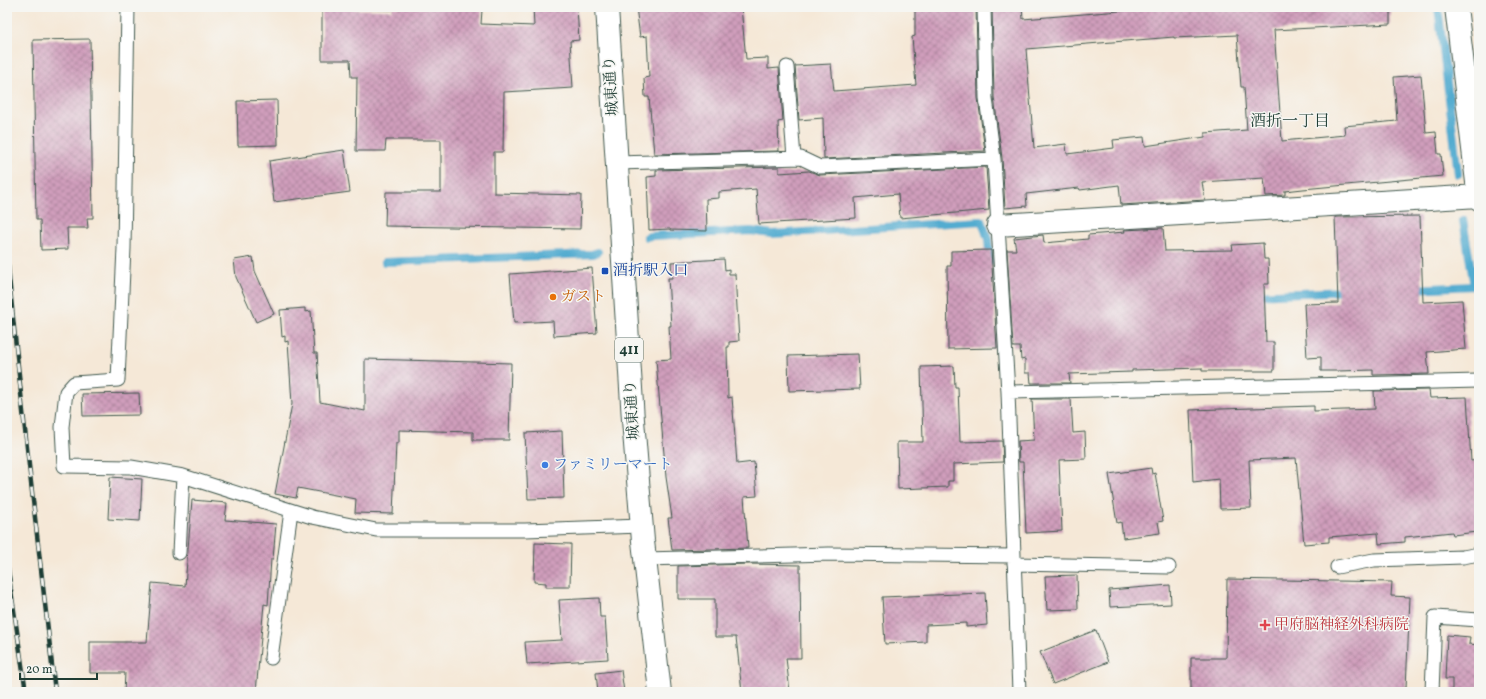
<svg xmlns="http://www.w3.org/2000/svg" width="1486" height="699" font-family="Vollkorn,'Noto Serif JP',serif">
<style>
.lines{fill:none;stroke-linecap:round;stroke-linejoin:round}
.stream{stroke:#53acd0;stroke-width:8}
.building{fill:url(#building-cross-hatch);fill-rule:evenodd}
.lane-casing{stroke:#3f574c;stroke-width:15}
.street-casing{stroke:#3f574c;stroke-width:24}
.highway-casing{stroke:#3f574c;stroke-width:24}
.lane{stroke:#fff;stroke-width:13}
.street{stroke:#fff;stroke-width:22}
.highway{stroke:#fff;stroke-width:22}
.rail-casing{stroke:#1f3d34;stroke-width:4.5}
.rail{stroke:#f6f6f2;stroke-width:3;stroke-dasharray:9;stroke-linecap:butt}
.transit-dot{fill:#1a4fb4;stroke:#f6f6f2;stroke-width:1.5}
.food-dot{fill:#e8710a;stroke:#f6f6f2;stroke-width:1.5}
.shop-dot{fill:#3f7fe0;stroke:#f6f6f2;stroke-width:1.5}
.health-dot{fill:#e0444e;stroke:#f6f6f2;stroke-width:1.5}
.labels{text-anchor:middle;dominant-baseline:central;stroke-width:3;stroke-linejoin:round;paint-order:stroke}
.shield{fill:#f6f6f2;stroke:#60746d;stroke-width:1}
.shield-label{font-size:14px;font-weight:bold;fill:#1f3d34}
.street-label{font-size:15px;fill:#1f3d34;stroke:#f6f6f2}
.transit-label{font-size:15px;fill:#164399;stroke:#f6f6f2;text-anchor:start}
.food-label{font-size:15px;fill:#c56008;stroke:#f6f6f2;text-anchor:start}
.shop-label{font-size:15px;fill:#366cbe;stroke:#f6f6f2;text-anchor:start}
.health-label{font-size:15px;fill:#be3a42;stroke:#f6f6f2;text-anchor:start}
.neighbourhood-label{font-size:16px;fill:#1f3d34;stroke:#f6f6f2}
</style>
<defs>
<pattern id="building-cross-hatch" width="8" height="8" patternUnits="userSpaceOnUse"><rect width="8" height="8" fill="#d09ebc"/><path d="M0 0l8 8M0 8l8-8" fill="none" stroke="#a8829a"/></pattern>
</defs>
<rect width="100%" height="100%" fill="#f6f6f2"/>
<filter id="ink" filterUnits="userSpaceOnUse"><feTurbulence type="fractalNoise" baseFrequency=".025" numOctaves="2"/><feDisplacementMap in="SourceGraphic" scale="8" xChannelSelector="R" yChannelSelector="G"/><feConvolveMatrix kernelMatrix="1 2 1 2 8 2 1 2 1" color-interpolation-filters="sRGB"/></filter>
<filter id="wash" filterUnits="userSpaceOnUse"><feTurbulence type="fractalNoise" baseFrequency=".012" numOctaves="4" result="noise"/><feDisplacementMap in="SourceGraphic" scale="16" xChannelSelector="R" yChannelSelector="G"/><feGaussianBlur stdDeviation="0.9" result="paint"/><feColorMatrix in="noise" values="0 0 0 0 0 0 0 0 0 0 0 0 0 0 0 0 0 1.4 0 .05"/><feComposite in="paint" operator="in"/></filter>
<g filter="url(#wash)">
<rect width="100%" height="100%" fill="#f5e8d7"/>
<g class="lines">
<path class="stream" d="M1438,7l20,167
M647,237l3,-1 101,-5 21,3 210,-13 6,18 2,22
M385,262l207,-8 6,-2
M1411,289l63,-3 -11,-66
M1254,295l94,-4"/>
</g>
<g id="blocks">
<path class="building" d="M322,7h21v2l49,1v-3h86v2l4,1 -1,14 53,2 -1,-19h44l2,33 -9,1 3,47 -69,4 -1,60h-9v41l87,2 -1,34 -195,-3 1,-34h55v-52h-55l-1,11h-29l1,-74h-6l-1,-17h-28z
M636,7h105l5,52 22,-1v11l11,-1 4,53 -5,1 1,29 -125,3 -5,-57h-4l-1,-19 5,-1 -2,-41 -7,1z
M915,7h61l2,91 7,53 -161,8 -1,-41 -24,2 -4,-54 36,-2 3,27 82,-6 -4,-48 3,-1z
M992,7h30l1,12 109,-9v-3h258v17l-116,6 8,111 63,-6 -1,-9 53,-5 -3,-44 27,-2 5,58 10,-1 2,22h3l2,22 -140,13 -18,2v4l-19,1 -2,-18 -62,4 3,18 -84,5 -2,-20 -39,5 -1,-2 -53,6 1,12 -22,2 -3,-50 -8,-61zM1237,35l4,52h3l3,43 -42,3v4l-60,9 -1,-9 -31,3 1,8 -47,6 -1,-10 -32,4 -8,-99 148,-12v1z
M90,39l3,179h-6l1,10h-21l1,21 -27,1 -1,-30h-4l-3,-180z
M277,100l1,45 -40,1 -1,-45z
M344,150l6,42 -76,10 -5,-41z
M779,167v6l30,-2 11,4 166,-8 3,43 -89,8 -2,-24 -43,4 1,20 -97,6 -3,-35 -37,3v6l-13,1 1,32 -37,-1v-1l-21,1 -2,-53 9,-1v-6z
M1420,216l3,86 39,-2 4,49 -39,3 2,22 -56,1v-5l-36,1h-16v-14l-14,1 -3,-54 34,-1 -3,-86z
M1163,228l2,23 68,-1 -1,-5 31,-2 1,16h4l1,25h-5l2,58h8v29h-72v-3l-70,2v2l-63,2 1,9h-39l-1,-10h-5v-14l-4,1 -1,-13h-7l-6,-97h9l-2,-12 29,-3 1,8 44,-4v-4l37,-3 -1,-2z
M991,250l6,98 -49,1 -1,-83h4v-15z
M253,257l2,14 19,43 -18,8 -20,-45 -2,-17z
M724,259l1,11 4,-1v5h6l4,67 -10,1v5h-2l1,51 4,-1 5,67 17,-2 3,34 -13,1 4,51 -76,2 -4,-32h4l-6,-41 -10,-117 15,-1 -2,-33h2l-3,-48h4l-1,-16z
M592,268l5,65 -43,3 -1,-15 -39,2 -4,-49z
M305,308v4l6,-1 3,42h3l3,49 45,9v-52l146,4 -2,77h-36v-8l-74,-2v13h-3l-3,71 -38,-1 1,-14 -58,-11 -2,10 -21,-4 17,-90 -4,-63 -3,1v-6l-3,1 -2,-27z
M858,354l2,35 -71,2 -1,-35z
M954,366l1,21h3l2,55 42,-1 1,21 -50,2v17h-5v6l-50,2 -1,-47h26l-2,-75z
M1429,390l1,8 37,-1 4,64 8,-1v67h-3v5l-23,3 -1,-3 -47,5v5l-26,2 -1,-11 -49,4v5l-25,2 -8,-86 -47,2 2,48 -31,1 -1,-30 -26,3 -3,-72 124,-4v5l61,-2 -1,-18z
M139,393l1,22 -57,1 -1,-22z
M1032,399h39l2,34 12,-1 1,27 -27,1 3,71 -36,2 -3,-71h-4l-1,-21 16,-1z
M562,431l2,67 -36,1 -3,-66z
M1151,468l1,6 3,-1 8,48 -5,1 2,11 -37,5 -2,-16 -4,1 -8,-49z
M110,477l32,2 -2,42 -32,-2z
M192,500l35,3 -2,17 51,4 -3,35h-2l-3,46 -4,-1 -8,88h-132l1,-19h-35v-31h57l5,-59 33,3z
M535,543l36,1 -1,43h-24v-4l-12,-1z
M749,564l51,1 1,93h-15l4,34h-48l-6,-55h-21v-38h-37v-33z
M1077,575l1,34 -31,1 -2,-34z
M1227,579l165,3 -1,14 19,1 -4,91h-3v4h-212v-34h35z
M1170,585l1,19 -61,3 -1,-17z
M985,593l2,32 -21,2v-4l-40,2v17l-41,2 -3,-47z
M599,598l1,19h5l3,42 -81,5 -2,-22 37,-2 -3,-40z
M1096,630l12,32 -55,22 -13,-32z
M1447,635l23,2 -1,7 10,1v47h-27v-13h-7z
M621,670l3,22h-26l-2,-19z"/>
</g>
</g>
<g filter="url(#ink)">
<use href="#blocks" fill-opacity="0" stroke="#3f574c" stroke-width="1"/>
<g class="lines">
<g class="lane-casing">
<path id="lane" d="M128,7l-4,241 -6,132 -44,3 -8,9 -4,35 2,39 67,1 52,9 129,41 64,13h149l117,-4
M984,7l2,91 8,61 14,233 11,300
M787,67l7,91
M617,163l184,-5 19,9 174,-8
M1008,392l471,-11
M179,553l4,-77
M645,559l184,-5 185,2
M1014,564l155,3
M1337,567l37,-7 89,-3 16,-3
M271,658l20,-147
M1432,692l3,-75 44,3"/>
</g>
<g class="street-casing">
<path id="street" d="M1456,7l23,192
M998,225l481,-29"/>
</g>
<g class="highway-casing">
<path id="highway" d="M607,7l26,413 10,121 17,151"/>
</g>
<use href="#lane" class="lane"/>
<use href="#street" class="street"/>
<use href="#highway" class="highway"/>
<g class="rail-casing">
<path id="rail" d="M7,255c13,146 32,291 48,437
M7,563l19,129"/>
</g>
<use href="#rail" class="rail"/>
</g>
</g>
<rect class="transit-dot" x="601" y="267" width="8" height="8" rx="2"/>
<circle class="food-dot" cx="553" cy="297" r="4"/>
<circle class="shop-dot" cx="545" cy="465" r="4"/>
<path class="health-dot" d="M1263 619h4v4h4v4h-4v4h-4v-4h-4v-4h4z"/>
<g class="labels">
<rect class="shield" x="615" y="338" width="28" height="24" rx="3"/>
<g class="shield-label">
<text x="629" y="350">411</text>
</g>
<g class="street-label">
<text transform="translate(612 86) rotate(-94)">城東通り</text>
<text transform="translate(633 410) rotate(-94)">城東通り</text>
</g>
<g class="transit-label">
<text x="613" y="271">酒折駅入口</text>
</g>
<g class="food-label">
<text x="561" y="297">ガスト</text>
</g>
<g class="shop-label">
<text x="553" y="465">ファミリーマート</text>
</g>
<g class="health-label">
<text x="1274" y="625">甲府脳神経外科病院</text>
</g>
<g class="neighbourhood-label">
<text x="1290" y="122">酒折一丁目</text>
</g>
</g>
<rect width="1486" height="699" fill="none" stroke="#f6f6f2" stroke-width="24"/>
<path d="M20 673v6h77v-6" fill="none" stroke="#1f3d34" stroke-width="2"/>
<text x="26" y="673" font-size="12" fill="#1f3d34" stroke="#f6f6f2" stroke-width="3" paint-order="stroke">20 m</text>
</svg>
